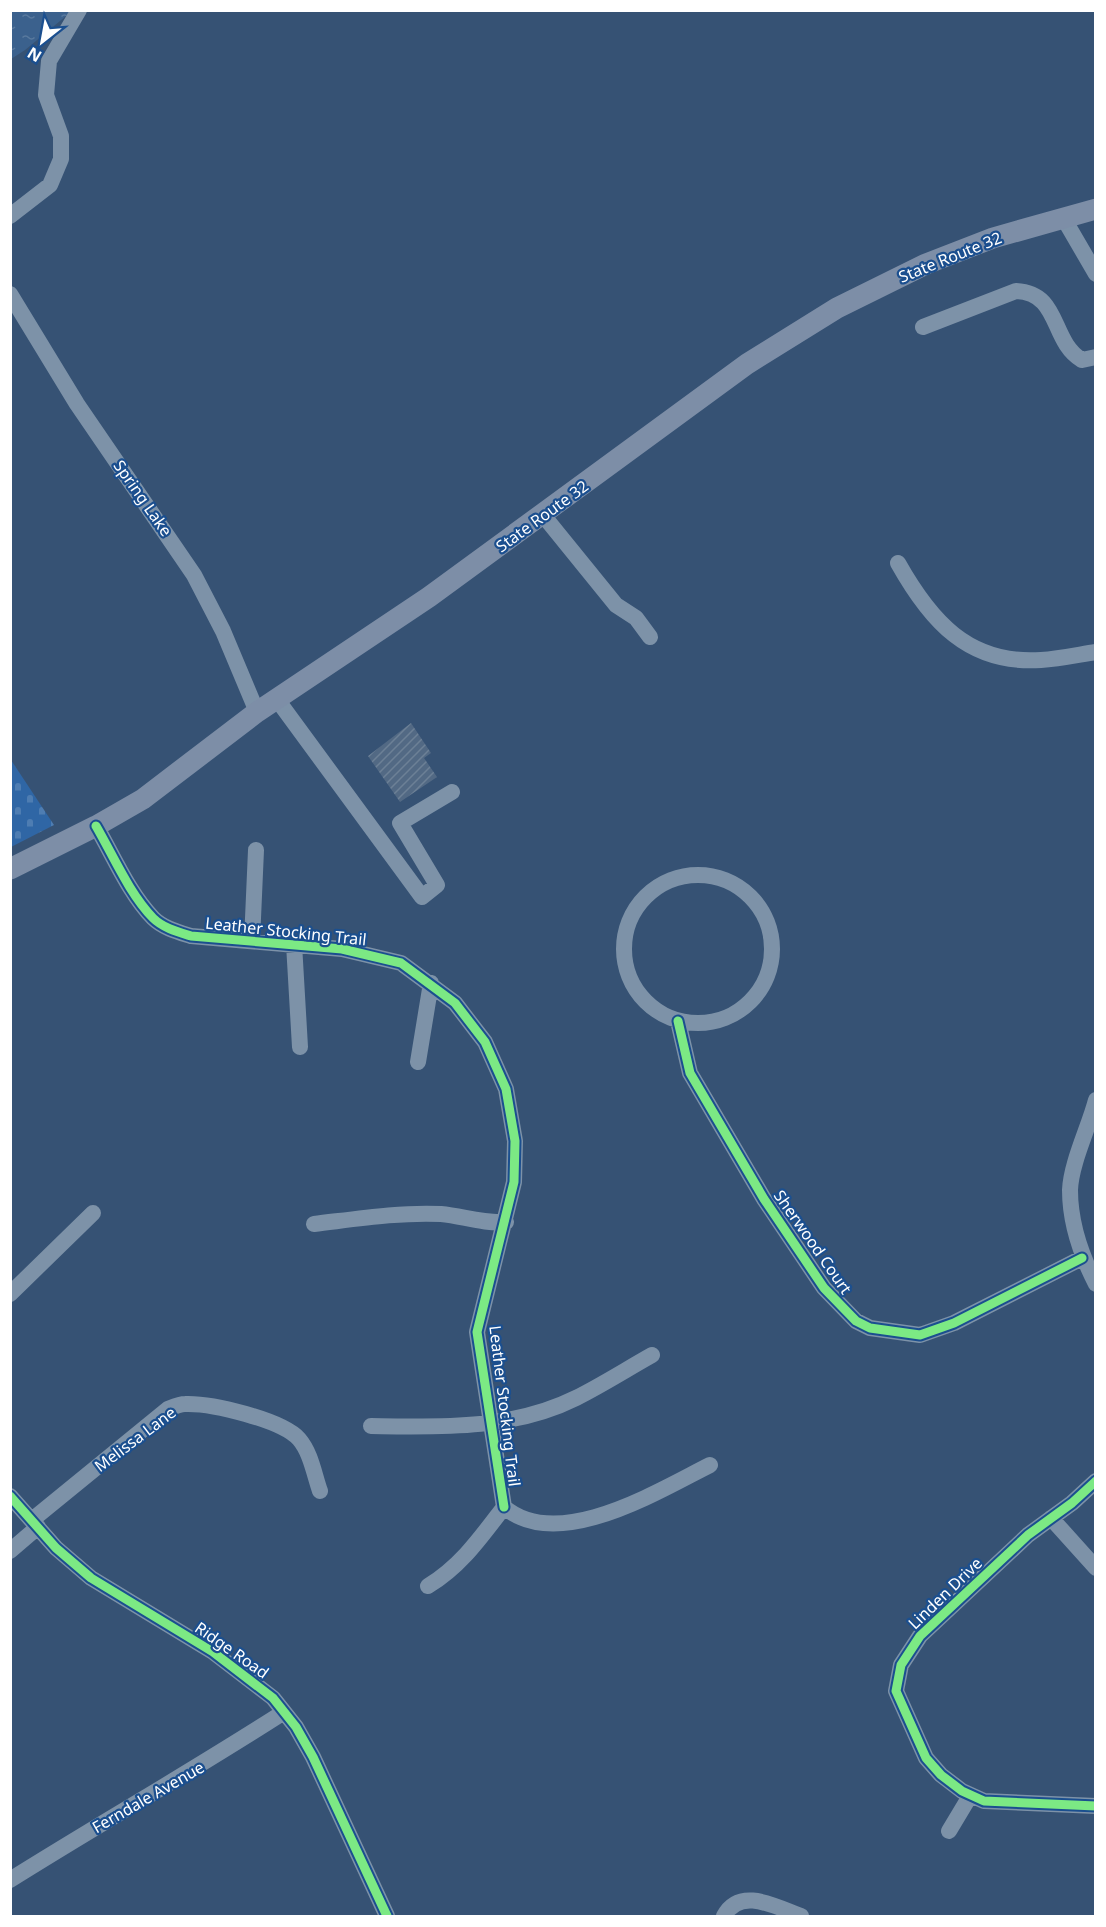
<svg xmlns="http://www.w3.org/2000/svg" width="1106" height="1927" font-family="'Noto Sans',sans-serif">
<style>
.cemetery{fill:url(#cemetery-stones)}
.water{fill:url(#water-ripples)}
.building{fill:url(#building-hatch)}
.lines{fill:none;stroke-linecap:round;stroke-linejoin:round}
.minor{stroke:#7d92a8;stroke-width:16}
.major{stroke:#7d8ea7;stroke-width:21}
.cycleway-casing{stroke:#1b4f8f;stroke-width:13}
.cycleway{stroke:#7ce984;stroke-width:9}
.labels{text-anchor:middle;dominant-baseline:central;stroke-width:4.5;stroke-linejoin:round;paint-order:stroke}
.street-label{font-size:16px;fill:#fff;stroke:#1b4f8f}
</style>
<defs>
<pattern id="cemetery-stones" width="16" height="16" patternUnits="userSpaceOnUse" patternTransform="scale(1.5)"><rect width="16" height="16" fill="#2f66a5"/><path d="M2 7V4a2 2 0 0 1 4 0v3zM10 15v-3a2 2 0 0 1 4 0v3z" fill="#4e7db2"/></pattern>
<pattern id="water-ripples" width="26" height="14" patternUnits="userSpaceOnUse" patternTransform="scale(1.5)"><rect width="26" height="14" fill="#3b618d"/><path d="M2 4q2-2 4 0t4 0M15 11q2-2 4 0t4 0" fill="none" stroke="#58799e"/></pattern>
<pattern id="building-hatch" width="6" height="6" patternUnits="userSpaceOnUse" patternTransform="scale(1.5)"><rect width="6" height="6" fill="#526984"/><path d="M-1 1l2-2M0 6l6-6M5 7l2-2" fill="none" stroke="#6c8096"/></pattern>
</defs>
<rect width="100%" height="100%" fill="#365274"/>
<path class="cemetery" d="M11,760l43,65 -43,22h-1z"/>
<path class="water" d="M10,11h62l-47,39 -14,9z"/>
<path class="building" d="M411,723l20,30 -7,5 13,19 -37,25 -32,-46z"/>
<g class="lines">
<path class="minor" d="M10,216l40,-31 11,-26v-23l-15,-41 3,-34 30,-51
M1064,219l32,55
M10,294l67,110 117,171 29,56 34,81
M923,327l93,-36c45,2 34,50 66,69l14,-3
M543,515l73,90 20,13 14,19
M898,563c32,57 70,102 143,97 18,-1 36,-5 55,-8
M276,698l146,199 15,-12 -37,-62 52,-31
M96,826c18,31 33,67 57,92 10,10 25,14 38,18l151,13 59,14 54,40 30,39 21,47 9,52 -1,41 -37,150 27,175
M624 949a74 74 0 1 1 148 0a74 74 0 1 1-148 0Z
M252,941l4,-91
M294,944l6,103
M678,1021l12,52 74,126 60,89 32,33 14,7 50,7 34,-12 128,-65
M418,1062l13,-79
M1096,1100c-7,27 -25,63 -26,90 0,34 11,65 26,94
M314,1224c42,-5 85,-12 127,-10 22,2 42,10 65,8
M10,1294l83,-81
M371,1426c68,1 141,4 205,-28 26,-13 51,-29 76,-43
M1096,1481l-24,22 -44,32 -108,101 -19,29 -5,26 30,67 15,17 21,16 22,10 112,5
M10,1496l46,52 35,30 122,74 60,46 23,29 17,30 74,159
M504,1507c54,46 154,-16 206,-42
M1051,1518l45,50
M32,1520l136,-111c5,-2 12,-5 17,-5 27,-1 97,16 114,35 12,14 15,35 21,52
M10,1551l28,-24
M428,1586c33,-20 53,-49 76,-79
M949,1831l21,-35
M10,1880c91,-57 184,-110 274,-168
M724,1916c16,-30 52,-9 77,0"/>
<path class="major" d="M10,869l86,-43 47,-27 114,-87 172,-115 318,-233 90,-56 89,-44 67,-26 103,-29"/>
<g class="cycleway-casing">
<path id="cycleway" d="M96,826c18,31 33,67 57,92 10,10 25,14 38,18l151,13 59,14 54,40 30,39 21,47 9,52 -1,41 -37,150 27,175
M678,1021l12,52 74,126 60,89 32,33 14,7 50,7 34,-12 128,-65
M1096,1481l-24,22 -44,32 -108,101 -19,29 -5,26 30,67 15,17 21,16 22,10 112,5
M10,1496l46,52 35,30 122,74 60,46 23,29 17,30 74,159"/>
</g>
<use href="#cycleway" class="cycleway"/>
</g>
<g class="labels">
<g class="street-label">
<text transform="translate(950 257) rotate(-22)">State Route 32</text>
<text transform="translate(143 498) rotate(55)">Spring Lake</text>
<text transform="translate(542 516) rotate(-36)">State Route 32</text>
<text transform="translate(286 931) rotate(6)">Leather Stocking Trail</text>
<text transform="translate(813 1242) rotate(55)">Sherwood Court</text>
<text transform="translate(505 1406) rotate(83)">Leather Stocking Trail</text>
<text transform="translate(135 1439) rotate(-37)">Melissa Lane</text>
<text transform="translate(945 1593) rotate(-44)">Linden Drive</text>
<text transform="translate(232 1650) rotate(35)">Ridge Road</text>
<text transform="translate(148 1797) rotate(-30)">Ferndale Avenue</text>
</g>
</g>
<rect width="1106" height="1927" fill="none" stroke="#ffffff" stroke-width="24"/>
<g transform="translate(42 42) rotate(211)" stroke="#1b4f8f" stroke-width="4.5" paint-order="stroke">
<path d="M0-4.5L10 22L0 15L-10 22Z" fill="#ffffff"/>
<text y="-9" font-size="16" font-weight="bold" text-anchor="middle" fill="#ffffff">N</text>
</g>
</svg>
